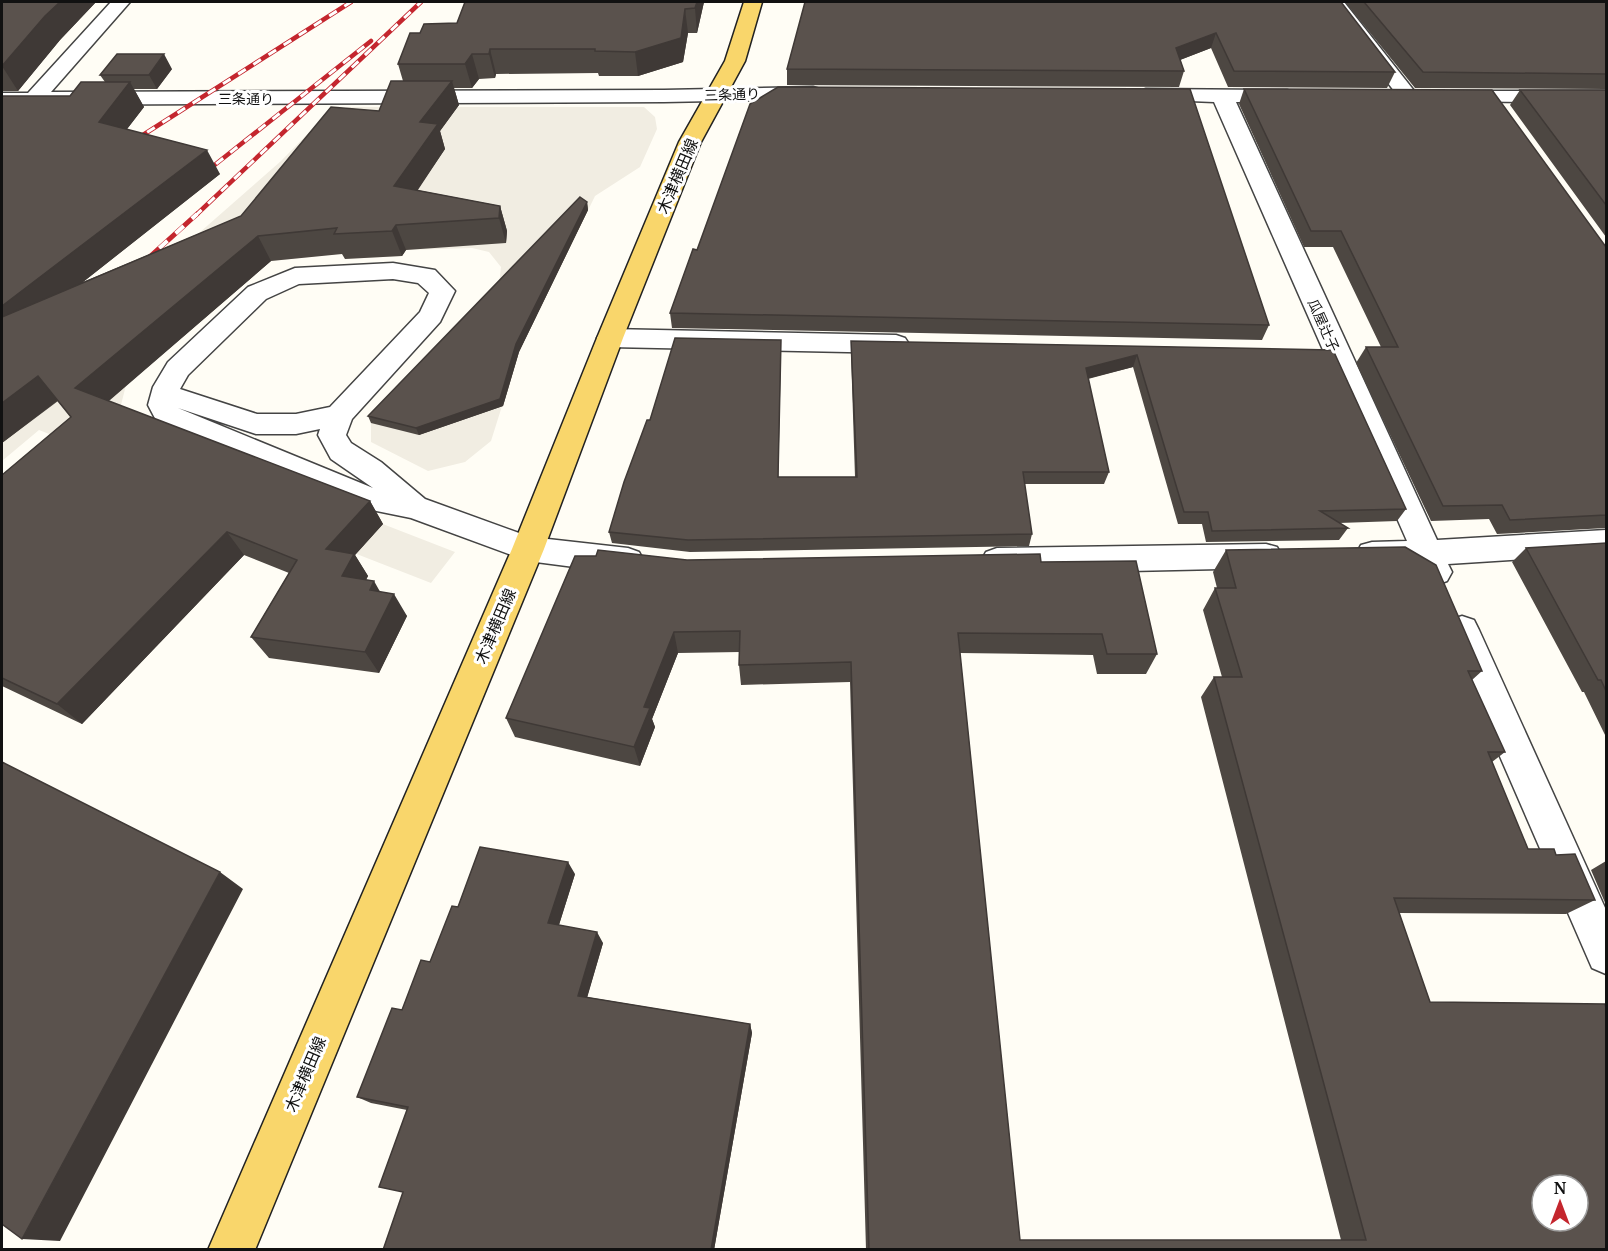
<svg xmlns="http://www.w3.org/2000/svg" width="1608" height="1251" font-family="'Noto Serif','Noto Sans JP',serif">
<style>
.plaza{fill:#f1ede2}
.lines{fill:none;stroke-linecap:round;stroke-linejoin:round}
.minor-casing{stroke:#444;stroke-width:3}
.major-casing{stroke:#222;stroke-width:3}
.minor{fill:#fff;fill-rule:evenodd}
.major{fill:#f9d66b;fill-rule:evenodd}
.rail-far1-casing{stroke:#c4262e;stroke-width:4.5}
.rail-casing{stroke:#c4262e;stroke-width:5}
.rail-far1{stroke:#fff;stroke-width:3;stroke-dasharray:9;stroke-linecap:butt}
.rail{stroke:#fff;stroke-width:4;stroke-dasharray:11;stroke-linecap:butt}
.wall{fill:#4d4742}
.shaded-wall{fill:#3f3936}
.building{fill:#5a524d;stroke:#3f3936;stroke-width:1.5;fill-rule:evenodd}
.labels{text-anchor:middle;dominant-baseline:central;stroke-width:6;stroke-linejoin:round;paint-order:stroke}
.far-street-label{font-size:14px;fill:#111;stroke:#fff}
.street-label{font-size:16px;fill:#111;stroke:#fff}
</style>
<rect width="100%" height="100%" fill="#fffdf5"/>
<path class="plaza" d="M349,107h295l11,10 2,12 -17,38 -45,29 -76,156 -28,89 -26,21 -37,9 -57,-29v-19l116,-120 12,-18 2,-18 -12,-15 -17,-4 -66,2 -4,6 -57,3 2,-6 -76,8 -145,124 -9,36 338,131 -24,31 -392,-153 -37,31v-61l197,-167 82,-72 49,-50z"/>
<g class="lines">
<g class="minor-casing">
<path id="minor" d="M111,2h19l-79,90 613,-2 149,-3 7,2 4,4 -4,4 -7,2 -149,3 -662,3v-12h26z
M1326,2h18l71,90 4,4 -4,4 -7,2 -7,-2z
M1146,89l141,1 7,2 4,4 -4,4 -7,2h-51l201,438 169,-10v24l-158,10 4,8 -5,9 -11,4 -11,-4 -8,-15h-45l-11,-3 -5,-9 5,-9 11,-3 35,-1 -193,-439 -75,-3 -4,-4 4,-4z
M1452,91h154v12l-161,-2 -4,-4 4,-4z
M393,263l42,7 20,21 -15,31 -88,97 -6,16 5,8 30,19 44,37 105,38 98,11 11,4 5,9 -5,9 -11,4 -100,-13 -117,-43 -59,-12 -194,-82 -10,-19 5,-18 15,-25 80,-75 47,-19zM393,279l25,4 11,10 -9,19 -90,95 -34,7h-39l-77,-25 8,-14 78,-76 33,-15zM178,408l78,26h40l24,-5 -2,6 13,24 42,29z
M610,329l286,6 9,3 4,6 -4,6 -9,3 -286,-6 -9,-3 -4,-6 4,-6z
M1266,544l11,3 5,9 -5,9 -11,3 -269,6 -11,-4 -5,-9 5,-9 11,-4z
M1462,616l12,4 5,10 127,280v64l-14,-6 -147,-338 5,-10z"/>
</g>
<g class="major-casing">
<path id="major" d="M744,2h18l-17,59 -44,81 -78,196 -79,211 -289,701h-47l304,-701 85,-211 82,-196 46,-81z"/>
</g>
<use href="#minor" class="minor"/>
<use href="#major" class="major"/>
<g class="rail-far1-casing">
<path id="rail-far1" d="M132,142l219,-140
M202,175l169,-134
M195,216l226,-214"/>
</g>
<g class="rail-casing">
<path id="rail" d="M143,263l54,-49"/>
</g>
<use href="#rail-far1" class="rail-far1"/>
<use href="#rail" class="rail"/>
</g>
<path class="wall" d="M2,2h94l-36,38 -42,51h-16z
M465,2h239l-7,31h-9l-5,29 -45,14h-39l-1,-3 -102,1 -1,4 -16,1 -7,9h-18l5,17 -19,26 5,18 -28,41 83,16 7,25 -1,12 -100,7 -4,6 -57,3 -3,-5 -71,7 -163,140 262,100 13,23 -28,31 13,21 -2,4 41,36 -28,57 -110,-15 -18,-21 38,-64 -45,-18 -162,169 -80,-38v-211l69,-58 -13,-16 -56,42v-347h68l35,-14 -5,-7 72,-6 -15,20h-23l10,18 -17,22 93,45 -137,108 158,-66 138,-105 24,-30 -5,-17 22,-31 37,-10z
M1341,2l54,70 -8,16 -159,-1 -17,-39 -31,12 4,11 -5,16 -392,-2v-16z
M1345,2h261v87l-191,-1z
M1244,89l362,158v281l-109,6 -8,-15 -58,2 -75,-158 10,-16h15l-48,-100h-29l-65,-143z
M1520,90h86v147l-96,-132z
M587,202l1,8 -69,142 -16,54 -84,29 -48,-12 -3,-7z
M697,250l572,75 -7,15 -590,-12 -2,-15z
M781,340l-3,137h77l-4,-123v-13l482,9 73,159 -9,12 -58,2 9,5 -9,12 -133,2 -4,-18h-24l-45,-157 -45,12 21,93 -5,12h-80l8,50 -3,12 -339,6 -78,-9 -3,-11 41,-112z
M1606,543v194l-22,-45h-2l-70,-130 14,-14z
M1226,550l256,121 -10,9 33,72 -13,10 36,87 28,6 39,45 -29,14 -167,-1 31,89 176,248h-740l-16,-568 -109,3 -2,-20 1,-13 -62,1 -26,66 3,8 -15,39 -125,-29 -9,-19 181,-158 354,2 116,92 -11,20h-49l-4,-19 -133,-2 60,587h321l-140,-543 13,-20h8l-19,-67 12,-22h2l-4,-16z
M1606,861v44l-15,-35z
M575,874l-16,51 44,18 -16,54 163,27 2,9 -38,217h-331l20,-57 4,-83 -36,-7 -14,-6 45,-87 28,-48 28,-55z"/>
<path class="shaded-wall" d="M60,2h36l-36,38 -42,51 -16,-25 43,-50z
M697,2h7l-7,31 -2,-25z
M685,9l3,24 -5,29 -45,14 -3,-24z
M1216,33l-5,15 -39,15 4,-15z
M490,49l6,25 -1,4 -6,-24z
M164,54l8,15 -15,20 -8,-14z
M472,54l7,25 -7,9 -7,-24z
M452,81l7,24 -19,26 5,18 -41,62 -10,-25 26,-64z
M130,82l14,25 -30,39 -15,-24z
M207,150l13,24 -208,164 -10,-12v-20z
M587,202l1,8 -69,142 -16,54 -84,29 -3,-7 100,-84z
M500,206l7,25 -1,12 -7,-25z
M396,225l10,25 -4,6 -10,-25z
M258,236l13,25 -176,152 -20,-25z
M781,340v13l-3,136v-12z
M1137,355l-4,12 -51,13 4,-12z
M38,376l20,24 -56,43v-40z
M370,501l13,23 -28,31 13,21 -12,22 -30,-49z
M227,532l17,23 -162,169 -25,-20z
M374,581l13,23 -17,-14z
M394,594l13,22 -28,57 -14,-21z
M674,632l4,21 -26,66 3,8 -15,39 -6,-19 10,-40z
M568,862l7,12 -19,60 -8,-11z
M220,872l23,17 -183,352 -38,-2z
M597,932l6,11 -18,62 -7,-9z
M750,1024l2,9 -38,217h-3z"/>
<path class="building" d="M2,2h58l-15,14 -43,50z
M465,2h232l-2,6 -10,1 -4,29 -46,14 -40,-1v-2h-105l-1,5h-17l-7,10h-67l12,-31h10l4,-9 33,-1z
M805,2h536l54,70 -161,-1 -18,-38 -40,15 8,23 -397,-2z
M1364,2h242v72l-183,-2z
M117,54h47l-15,21h-49z
M391,81h61l-32,41 18,2 -44,62 106,20 -1,12 -103,7 -4,6 -58,3 3,-6 -79,8 -183,152 295,113 -44,48 28,5 -12,22 32,5 -4,9 24,4 -29,58 -114,-15 46,-77 -70,-28 -170,172 -55,-26v-203l69,-58 -33,-41 -36,27v-86l239,-101 90,-109 48,4z
M81,82h49l-31,40 108,28 -205,156v-210h68z
M778,87l412,2 79,236 -599,-12 23,-64 4,1 53,-146z
M1244,89l248,1 114,157v268l-96,5 -8,-15 -59,1 -77,-159h32l-57,-116h-30z
M1520,90h86v115z
M580,197l7,5 -71,142 -16,55 -84,29 -48,-12z
M675,338l106,2 -3,137h79l-6,-136 482,9 73,159 -86,2 28,17 -136,3 -4,-19h-24l-47,-157 -51,13 23,104h-86l9,62 -344,6 -79,-8 15,-50 23,-62h3z
M1606,543v148l-5,-11h-3l-72,-132z
M1405,547l31,18 46,106h-14l37,81h-17l40,97h26l2,6 19,-1 20,46 -201,-2 36,104 175,2 1,4v242h-737l-18,-588 -112,3 1,-34 -66,1 -30,75 6,1 -16,39 -128,-29 69,-162h21l2,-6 89,10 353,-6 1,8 95,-1 21,93h-50l-5,-20 -144,-1 62,607h346l-152,-563h28l-27,-89h21l-10,-38zM1542,1185h36v36h-36z
M2,762l218,110 -198,367 -20,-15z
M480,847l88,15 -20,61 49,9 -19,64 172,28 -39,226h-328l20,-58 -24,-5 29,-80 -51,-10 35,-89 10,2 19,-50 9,2 22,-56 6,1z"/>
<g class="labels">
<g class="far-street-label">
<text transform="translate(732 94) rotate(-2)">三条通り</text>
<text x="246" y="98">三条通り</text>
<text transform="translate(1324 325) rotate(66)">瓜屋辻子</text>
</g>
<g class="street-label">
<text transform="translate(677 176) rotate(-67)">木津横田線</text>
<text transform="translate(495 626) rotate(-67)">木津横田線</text>
<text transform="translate(305 1074) rotate(-67)">木津横田線</text>
</g>
</g>
<rect width="1608" height="1251" fill="none" stroke="#111111" stroke-width="6"/>
<g transform="translate(1560 1203)"><circle r="28" fill="#ffffff" stroke="#a0a0a0" stroke-width="1.5"/>
<path d="M0-4.5L10 22L0 15L-10 22Z" fill="#c4262e"/>
<text y="-9" font-size="16" font-weight="bold" text-anchor="middle" fill="#111111">N</text>
</g>
</svg>
